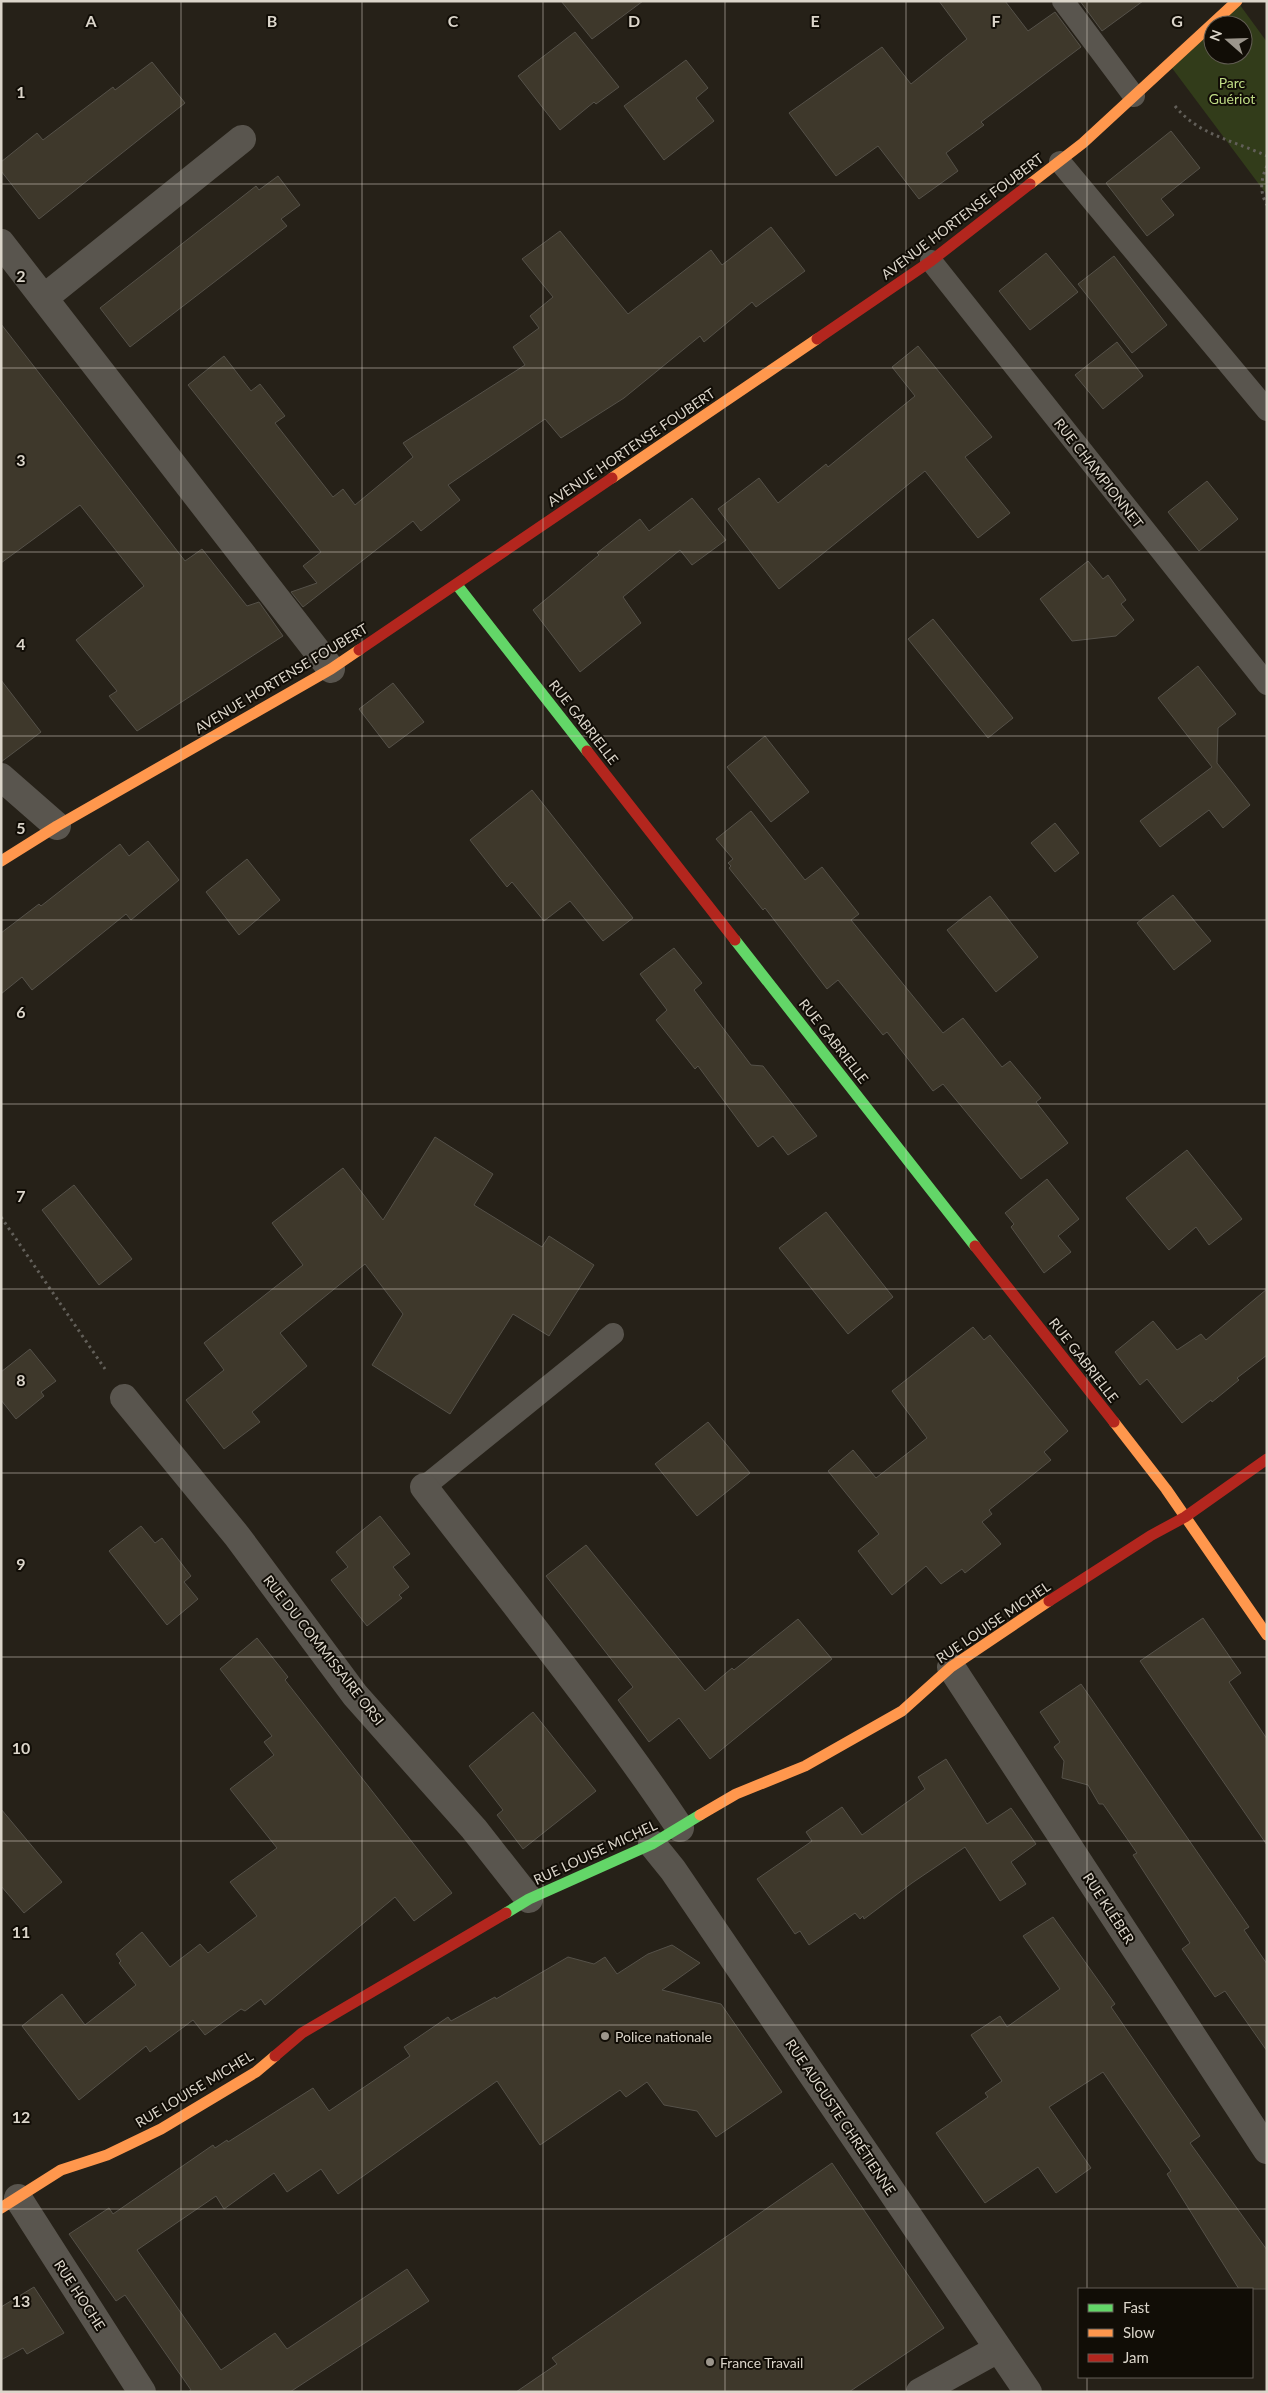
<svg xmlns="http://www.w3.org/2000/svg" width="1268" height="2393" font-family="Lato,sans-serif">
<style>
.green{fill:#323c1a;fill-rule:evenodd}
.building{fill:#3e382b;stroke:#555149}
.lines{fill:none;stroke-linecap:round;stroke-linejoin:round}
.path{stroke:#625f59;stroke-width:3;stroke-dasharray:2.5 4;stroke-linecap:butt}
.lane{stroke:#59554e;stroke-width:22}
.street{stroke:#59554e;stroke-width:28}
.fast{stroke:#63d668;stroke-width:11}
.slow{stroke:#ff974d;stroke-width:11}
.jam{stroke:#b3261e;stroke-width:11}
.grid{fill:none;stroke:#dbd5ca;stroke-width:1;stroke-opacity:0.55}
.poi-dot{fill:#9c968c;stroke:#110d06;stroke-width:2}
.labels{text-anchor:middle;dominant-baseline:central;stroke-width:4;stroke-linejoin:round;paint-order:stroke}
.park-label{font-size:14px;fill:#bfdc85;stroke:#110d06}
.street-label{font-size:14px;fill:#dbd5ca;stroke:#110d06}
.poi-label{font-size:14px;fill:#dbd5ca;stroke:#110d06;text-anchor:start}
.grid-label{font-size:16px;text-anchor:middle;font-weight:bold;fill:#dbd5ca;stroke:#110d06;stroke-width:4;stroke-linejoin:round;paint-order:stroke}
</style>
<rect width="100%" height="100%" fill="#262118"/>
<path class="green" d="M1237,1l30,41v153l-98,-131zM1213,25h30v30h-30z"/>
<path class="building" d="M561,1h82l-51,38z
M939,1h66l23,30 27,-19 26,35 -100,75 3,3 -38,28 12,18 -39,28 -41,-53 -42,30 -47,-63 93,-66 29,37 56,-45z
M1080,1h63l-41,30z
M575,32l44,55 -23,17 -2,-2 -34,28 -42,-54z
M686,60l22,28 -12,10 18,23 -50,39 -40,-54z
M152,62l33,41 -146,116 -38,-48v-9l36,-29 6,7 70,-53 2,3z
M1171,131l29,37 -39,31 13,16 -27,21 -41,-53z
M278,176l22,29 -19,14 6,7 -157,121 -30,-39 156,-122 3,4z
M771,227l34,44 -49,36 -4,-5 -48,40 -4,-6 -76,62 -63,40 -16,-19 -97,66 12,15 -39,31 -8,-10 -110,86 -12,-15 26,-9 -14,-17 18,-14 -133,-167 36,-29 27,35 9,-7 25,32 -10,7 58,74 10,-8 12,16 58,-48 -10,-14 122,-78 -12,-18 26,-19 -9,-12 23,-19 -31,-38 38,-28 68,83 83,-64 11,15z
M1046,253l32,39 -48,38 -31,-39z
M1114,256l53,69 -35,28 -54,-69z
M1,324l184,237 17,-12 45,57 12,-4 24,34 -146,95 -28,-35 8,-5 -41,-51 68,-54 -64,-81 -79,58z
M1117,342l26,34 -40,33 -28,-34z
M918,346l74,91 -27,20 45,56 -32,25 -53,-67 -146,118 -61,-80 41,-31 19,25 48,-39 2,3 87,-71 -23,-29z
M1207,481l31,38 -39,32 -31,-39z
M692,498l34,42 -34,25 -12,-15 -57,47 18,26 -61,49 -47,-62 66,-55 -2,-2 43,-34 9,12z
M1088,561l15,18 5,-4 18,25 -5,4 13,16 -18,16 -44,5 -32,-42z
M933,619l80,99 -25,20 -80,-99z
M1198,666l38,48 -18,14 -1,35 33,42 -27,23 -14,-18 -49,37 -20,-26 72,-54 -54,-69z
M1,680l40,52 -40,30z
M393,683l31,39 -35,26 -30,-39z
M765,736l44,56 -38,30 -44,-55z
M532,790l101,128 -30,23 -33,-40 -26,20 -32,-39 -5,5 -37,-47z
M751,811l54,69 17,-13 37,47 -8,6 92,113 20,-15 39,49 8,-6 31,37 -5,4 32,41 -47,36 -78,-95 -10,7 -46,-59 -4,3 -45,-55 -11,9 -62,-81 -2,2 -34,-42 2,-2 -3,-3 5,-4 -17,-20z
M1055,823l24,30 -24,19 -24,-29z
M148,841l31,39 -48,40 -5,-6 -94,76 -10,-13 -21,17v-61l38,-29 2,2 79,-62 9,12z
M247,859l33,41 -41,35 -33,-43z
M1173,895l38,46 -37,29 -37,-47z
M990,896l48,61 -42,35 -49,-62z
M674,948l28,35 -8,7 57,75 12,1 54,70 -29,19 -15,-19 -15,11 -60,-81 -3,3 -39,-49 11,-10 -27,-36z
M435,1137l58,37 -19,31 68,42 7,-11 45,29 -45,71 -36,-22 -63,100 -78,-49 31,-51 -38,-50 -85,69 27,33 -55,46 8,10 -36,27 -38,-49 38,-30 -20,-27 99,-78 -31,-42 71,-55 40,52z
M1187,1150l55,69 -33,26 -13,-18 -27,23 -43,-52z
M1047,1179l32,40 -21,17 13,16 -27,21 -33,-46 3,-3 -9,-11z
M74,1185l58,74 -33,26 -57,-75z
M826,1212l67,85 -45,37 -69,-86z
M1267,1289v66l-30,23 2,2 -27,22 -1,-2 -29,23 -35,-44 -7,6 -25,-33 38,-31 24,29 24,-16 5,6z
M973,1327l11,13 6,-5 78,96 -24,21 7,8 -62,50 3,4 -10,8 19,22 -36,29 -3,-4 -21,15 -15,-18 -34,29 -34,-44 21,-17 -51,-63 25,-21 23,28 51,-40 -35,-47z
M30,1349l26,32 -15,11 3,4 -28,23 -15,-19v-28z
M708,1422l42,51 -53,43 -42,-52z
M380,1516l30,38 -17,13 16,20 -10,8 3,3 -35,28 -36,-46 17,-13 -12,-15z
M141,1526l14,17 7,-5 29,38 -7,6 14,17 -31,26 -58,-74z
M586,1545l119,146 27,-23 2,2 64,-51 34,40 -122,100 -31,-41 -30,24 -31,-42 15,-13 -87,-111z
M1203,1618l38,55 -12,9 38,57v106l-127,-184z
M257,1638l31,39 -3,3 167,213 -38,28 -19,-24 -130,108 -4,-6 -16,12 -4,-2 -36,26 -12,-15 -43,32 -4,-6 -67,54 -57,-74 40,-32 23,31 51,-40 -17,-22 2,-2 -5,-7 26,-22 28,35 30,-23 8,9 49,-37 -27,-34 47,-34 -47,-59 44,-34 -10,-13 8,-6 -52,-67z
M1081,1684l168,243 -5,3 23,34v87l-42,-60 -10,6 -33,-48 8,-6 -57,-88 4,-2 -34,-49h-4l-11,-19 -26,-7 2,-17 -10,-14 6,-5 -20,-30z
M533,1712l63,79 -73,58 -26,-34 6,-5 -34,-44z
M946,1759l41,65 24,-16 25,36 -25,18 15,22 -26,17 -35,-54 -53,36 -48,36 -1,-3 -3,3 -5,-6 -46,32 -9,-14 -5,3 -38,-55 55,-38 -6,-9 36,-25 20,28 63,-46 -7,-12z
M1,1809l61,73 -38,31 -23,-27z
M1053,1917l62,87 -4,3 89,129 -10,7 77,107v39h-28l-72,-115 4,-3 -68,-99 -54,35 42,61 -35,25 -18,-26 -53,36 -49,-70 52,-36 -3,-4 17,-12 -31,-46 29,-19 7,11 53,-38 -37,-53z
M672,1945l28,18 -38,27 59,14 61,88 -66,45 -19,-26 -33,-6 -17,-23 -21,15 -6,-7 -80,55 -43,-64 -159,113 -17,-25 -34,23 -13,-19 -50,36 -8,-13 -79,54 84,120 54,-37 12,16 120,-80 22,32 -139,91h-102l3,-2 -66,-95 -9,6 -47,-67 40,-26 4,6 100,-69 2,3 12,-8 1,2 85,-54 16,23 81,-55 -6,-9 44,-30 3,4 44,-24 1,2 72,-42 26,7 11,-7 12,17 31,-20z
M832,2163l112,165 -95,64h-333l41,-28 -5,-6z
M34,2287l30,46 -37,21 -4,-6 -22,12v-53z"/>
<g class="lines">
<path class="path" d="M1175,106c23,29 60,35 92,50
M1267,166c-6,13 -8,25 0,39
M1,1217l104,152"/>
<path class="lane" d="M1063,1l71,95
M1060,162l207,248
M931,261l336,423
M424,1487l189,-153"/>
<path class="street" d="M1,243l330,426
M44,298l198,-159
M1,777l56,49
M124,1398l113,138 118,159 119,134 55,70
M424,1487c86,112 177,223 256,341
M951,1667l316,483
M652,1844l21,26 355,522
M18,2198l124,194
M920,2392l78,-43"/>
<path class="fast" d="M457,585l130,166
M735,940l240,306
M506,1913l23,-14 123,-55 48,-29"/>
<path class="slow" d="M1030,184l53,-41 154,-142
M612,478l205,-139
M1,861l56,-35 274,-157 28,-19
M1114,1422l52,67 101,146
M700,1815l36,-21 69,-28 97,-55 49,-44 98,-66
M1,2208l60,-38 46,-15 54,-26 95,-57 19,-16"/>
<path class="jam" d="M817,339l114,-78 99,-77
M359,650l253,-172
M587,751l148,189
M975,1246l139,176
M1049,1601l101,-65 35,-19 82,-58
M275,2056l27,-23 204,-120"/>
</g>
<path class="grid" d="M181,1v2391M362,1v2391M543,1v2391M725,1v2391M906,1v2391M1087,1v2288M1,184h1266M1,368h1266M1,552h1266M1,736h1266M1,920h1266M1,1104h1266M1,1289h1266M1,1473h1266M1,1657h1266M1,1841h1266M1,2025h1266M1,2209h1266M1087,2377v15"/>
<g class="poi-dot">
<circle cx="605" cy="2036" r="5"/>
<circle cx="710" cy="2362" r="5"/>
</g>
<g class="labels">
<g class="park-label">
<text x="1232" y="82">Parc<tspan x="1232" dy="16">Guériot</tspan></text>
</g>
<g class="street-label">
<text transform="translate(962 216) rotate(-37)">AVENUE HORTENSE FOUBERT</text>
<text transform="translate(631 447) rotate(-34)">AVENUE HORTENSE FOUBERT</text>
<text transform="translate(1099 473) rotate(52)">RUE CHAMPIONNET</text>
<text transform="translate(281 678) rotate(-31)">AVENUE HORTENSE FOUBERT</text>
<text transform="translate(584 722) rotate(52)">RUE GABRIELLE</text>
<text transform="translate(834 1041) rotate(52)">RUE GABRIELLE</text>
<text transform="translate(1084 1360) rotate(52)">RUE GABRIELLE</text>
<text transform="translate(993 1622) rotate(-34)">RUE LOUISE MICHEL</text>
<text transform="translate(324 1650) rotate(52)">RUE DU COMMISSAIRE ORSI</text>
<text transform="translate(595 1852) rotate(-25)">RUE LOUISE MICHEL</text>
<text transform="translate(1109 1908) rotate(57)">RUE KLÉBER</text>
<text transform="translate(194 2089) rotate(-31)">RUE LOUISE MICHEL</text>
<text transform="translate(841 2117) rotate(56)">RUE AUGUSTE CHRÉTIENNE</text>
<text transform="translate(80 2295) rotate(57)">RUE HOCHE</text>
</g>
<g class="poi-label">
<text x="615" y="2036">Police nationale</text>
<text x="720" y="2362">France Travail</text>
</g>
</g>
<g class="grid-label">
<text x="91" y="27">A</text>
<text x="272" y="27">B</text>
<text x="453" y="27">C</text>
<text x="634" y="27">D</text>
<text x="815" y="27">E</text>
<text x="996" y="27">F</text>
<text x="1177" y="27">G</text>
<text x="21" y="98">1</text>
<text x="21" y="282">2</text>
<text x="21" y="466">3</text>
<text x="21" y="650">4</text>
<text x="21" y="834">5</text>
<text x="21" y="1018">6</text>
<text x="21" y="1202">7</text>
<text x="21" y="1386">8</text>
<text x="21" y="1570">9</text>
<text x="21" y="1754">10</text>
<text x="21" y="1938">11</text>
<text x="21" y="2123">12</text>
<text x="21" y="2307">13</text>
</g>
<rect width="1268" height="2393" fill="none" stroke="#dbd5ca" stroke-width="5"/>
<rect x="1078" y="2288" width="175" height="90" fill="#110d06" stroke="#625d54"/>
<rect x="1088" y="2304" width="25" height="8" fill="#63d668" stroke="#625d54"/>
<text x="1123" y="2313" font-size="15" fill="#dbd5ca">Fast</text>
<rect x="1088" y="2329" width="25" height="8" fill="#ff974d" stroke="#625d54"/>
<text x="1123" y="2338" font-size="15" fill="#dbd5ca">Slow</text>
<rect x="1088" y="2354" width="25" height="8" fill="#b3261e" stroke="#625d54"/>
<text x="1123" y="2363" font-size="15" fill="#dbd5ca">Jam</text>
<g transform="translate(1228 40) rotate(290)"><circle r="24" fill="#110d06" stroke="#625d54"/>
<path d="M0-4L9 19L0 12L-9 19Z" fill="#9c968c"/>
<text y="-8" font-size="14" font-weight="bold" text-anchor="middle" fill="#dbd5ca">N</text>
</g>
</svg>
